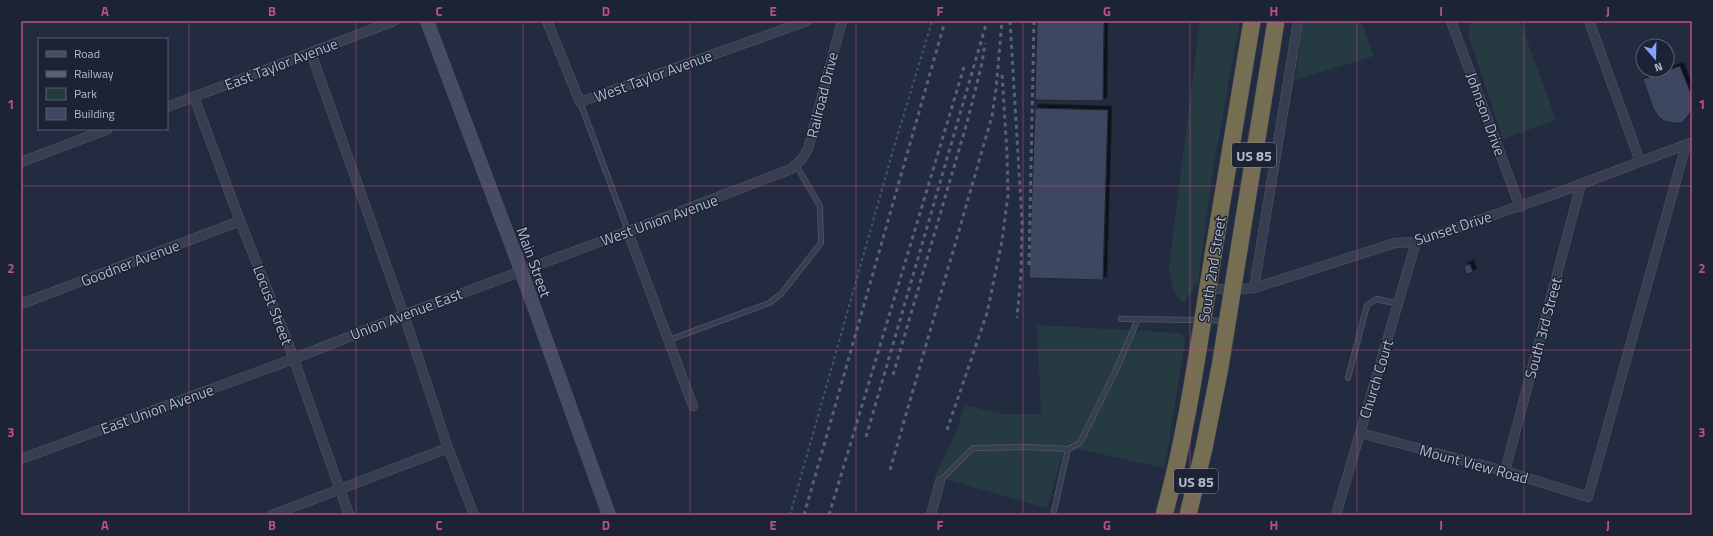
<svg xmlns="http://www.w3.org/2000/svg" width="1713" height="536" font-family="'Titillium Web',sans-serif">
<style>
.green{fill:#253a41}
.building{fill:#3e4761;stroke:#1e2537;filter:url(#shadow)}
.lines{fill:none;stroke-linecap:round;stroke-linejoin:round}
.lane-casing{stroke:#52596b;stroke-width:6}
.street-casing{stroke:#52596b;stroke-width:10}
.secondary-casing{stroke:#52596b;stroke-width:14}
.highway-casing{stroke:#3f4658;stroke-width:18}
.path{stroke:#43575e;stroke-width:2;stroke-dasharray:3 3;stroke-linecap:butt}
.lane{stroke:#373e50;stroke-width:4.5}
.street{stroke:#373e50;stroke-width:9}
.secondary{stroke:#454c63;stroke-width:13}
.highway{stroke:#766e53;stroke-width:17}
.rail{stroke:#596177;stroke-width:3;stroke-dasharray:4 4;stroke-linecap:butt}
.grid{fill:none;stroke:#bd5082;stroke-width:1;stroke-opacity:0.55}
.labels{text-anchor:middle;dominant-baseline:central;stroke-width:3;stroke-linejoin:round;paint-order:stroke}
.shield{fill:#1c2335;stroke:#868c9e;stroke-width:1}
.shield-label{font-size:14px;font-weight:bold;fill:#b3b9cb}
.street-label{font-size:15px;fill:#b3b9cb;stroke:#1c2335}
.neatline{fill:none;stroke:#bd5082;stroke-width:1.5}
.grid-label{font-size:13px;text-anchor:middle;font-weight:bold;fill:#bd5082}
</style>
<defs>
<filter id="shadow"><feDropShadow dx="3.5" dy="-3.5" stdDeviation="0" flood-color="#0009"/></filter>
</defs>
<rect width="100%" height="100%" fill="#232b40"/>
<path class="green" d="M1200,21h40l-27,148 -15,115 -4,1c-1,8 -6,10 -9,18 -14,-9 -14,-22 -16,-37z
M1303,21h58l13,35 -79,24z
M1470,21h50l36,99 -53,19 -35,-104z
M1037,325l143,8 4,3 1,5 -20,127 -87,-19 -12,-5 -19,64 -112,-32 20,-41 10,-30 37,9h39z"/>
<path class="building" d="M1037,21h67l-1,80 -68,-1z
M1680,66l11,28 1,17 -10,12h-9l-9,-2 -6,-5 -5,-8 -10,-29z
M1035,108l73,2 -5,170 -74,-2z
M1470,264l3,8 -7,2 -2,-8z"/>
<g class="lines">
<g class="lane-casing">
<path id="lane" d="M580,102l48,129
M1121,319l78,1
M1207,320l18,1
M669,340l100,-37 12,-9 40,-51 -1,-37 -24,-41
M1348,378l19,-73 10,-6 21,5
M940,481l33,-33 55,-1 40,2 12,-6 36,-73 22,-51
M1053,515l15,-66"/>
</g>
<g class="street-casing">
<path id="street" d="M547,21l33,81 227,-81
M1451,21l69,186
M1589,21l51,140
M311,53l93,262 44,133 26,67
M194,97l46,124 47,119 62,175
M167,107l227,-86
M21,162l87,-33
M628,232l65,174
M1208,288l23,2 23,-2 141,-45 21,-1 141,-49 133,-50
M1254,288l44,-267
M21,304l219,-83
M1360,433l145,38 83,26 98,-352
M21,459l272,-100 111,-44 254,-95 133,-51 11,-10 6,-10 34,-128
M1505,471l76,-287
M272,515l176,-67
M931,515l9,-34
M1336,515l80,-273"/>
</g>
<g class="secondary-casing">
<path id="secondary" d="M427,21l88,233 94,261"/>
</g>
<g class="highway-casing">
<path id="highway" d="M1164,515c21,-75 32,-152 44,-228 14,-89 29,-178 44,-266
M1188,515l16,-67 16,-81 56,-346"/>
</g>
<path class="path" d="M790,515l102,-361 40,-133"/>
<use href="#lane" class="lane"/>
<use href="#street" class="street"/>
<use href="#secondary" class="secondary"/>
<use href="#highway" class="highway"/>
<path class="rail" d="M1010,21l12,200 -1,53 -4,44
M1029,265l5,-244
M893,375l75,-256 14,-56 3,-20
M947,430l40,-117 15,-72 6,-46 -1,-42 -5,-80
M866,437l121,-416
M890,470l102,-354 4,-27 6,-68
M804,515l141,-494
M829,515l135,-448"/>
</g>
<path class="grid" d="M189,21v494M356,21v494M523,21v494M690,21v494M856,21v494M1023,21v494M1190,21v494M1357,21v494M1524,21v494M21,186h1671M21,350h1671"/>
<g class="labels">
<g class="shield">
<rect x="1232" y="143" width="44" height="24" rx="3"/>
<rect x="1174" y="469" width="44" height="24" rx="3"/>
</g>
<g class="shield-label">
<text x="1254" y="155">US 85</text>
<text x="1196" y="481">US 85</text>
</g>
<g class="street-label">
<text transform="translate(281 64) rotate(-21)">East Taylor Avenue</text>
<text transform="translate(653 76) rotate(-20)">West Taylor Avenue</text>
<text transform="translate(822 95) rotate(-76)">Railroad Drive</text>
<text transform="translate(1486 114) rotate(70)">Johnson Drive</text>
<text transform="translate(659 220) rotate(-20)">West Union Avenue</text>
<text transform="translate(1453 228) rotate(-18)">Sunset Drive</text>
<text transform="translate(534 262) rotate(70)">Main Street</text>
<text transform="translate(130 263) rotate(-21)">Goodner Avenue</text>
<text transform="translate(1212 269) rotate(-81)">South 2nd Street</text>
<text transform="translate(273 305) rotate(69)">Locust Street</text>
<text transform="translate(406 314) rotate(-21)">Union Avenue East</text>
<text transform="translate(1543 328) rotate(-75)">South 3rd Street</text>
<text transform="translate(1376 379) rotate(-73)">Church Court</text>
<text transform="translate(157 409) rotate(-20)">East Union Avenue</text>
<text transform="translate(1474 464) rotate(15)">Mount View Road</text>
</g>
</g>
<rect width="1713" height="536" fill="none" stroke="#1c2335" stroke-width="44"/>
<rect x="38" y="38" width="130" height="92" fill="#1c2335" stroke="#585f71"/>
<rect x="46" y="51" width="20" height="6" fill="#454c63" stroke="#585f71"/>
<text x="74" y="58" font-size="12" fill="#b3b9cb">Road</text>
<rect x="46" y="71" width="20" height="6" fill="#596177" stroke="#585f71"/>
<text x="74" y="78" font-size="12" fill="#b3b9cb">Railway</text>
<rect x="46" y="88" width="20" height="12" fill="#253a41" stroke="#585f71"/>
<text x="74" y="98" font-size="12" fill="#b3b9cb">Park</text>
<rect x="46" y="108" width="20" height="12" fill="#3e4761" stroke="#585f71"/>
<text x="74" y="118" font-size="12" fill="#b3b9cb">Building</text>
<g transform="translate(1655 58) rotate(160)"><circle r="19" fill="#1c2335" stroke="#585f71"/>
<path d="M0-3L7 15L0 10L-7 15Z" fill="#84a2ff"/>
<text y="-6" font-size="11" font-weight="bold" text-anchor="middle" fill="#b3b9cb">N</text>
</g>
<rect x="22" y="22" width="1669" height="492" class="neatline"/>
<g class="grid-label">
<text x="105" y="16">A</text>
<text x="272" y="16">B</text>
<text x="439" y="16">C</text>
<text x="606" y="16">D</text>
<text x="773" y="16">E</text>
<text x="940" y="16">F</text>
<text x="1107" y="16">G</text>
<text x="1274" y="16">H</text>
<text x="1441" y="16">I</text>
<text x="1608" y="16">J</text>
<text x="11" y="109">1</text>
<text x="1702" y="109">1</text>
<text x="11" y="273">2</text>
<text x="1702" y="273">2</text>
<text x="11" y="437">3</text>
<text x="1702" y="437">3</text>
<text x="105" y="530">A</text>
<text x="272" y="530">B</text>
<text x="439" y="530">C</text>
<text x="606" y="530">D</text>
<text x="773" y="530">E</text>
<text x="940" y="530">F</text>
<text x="1107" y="530">G</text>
<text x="1274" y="530">H</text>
<text x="1441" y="530">I</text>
<text x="1608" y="530">J</text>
</g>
</svg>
